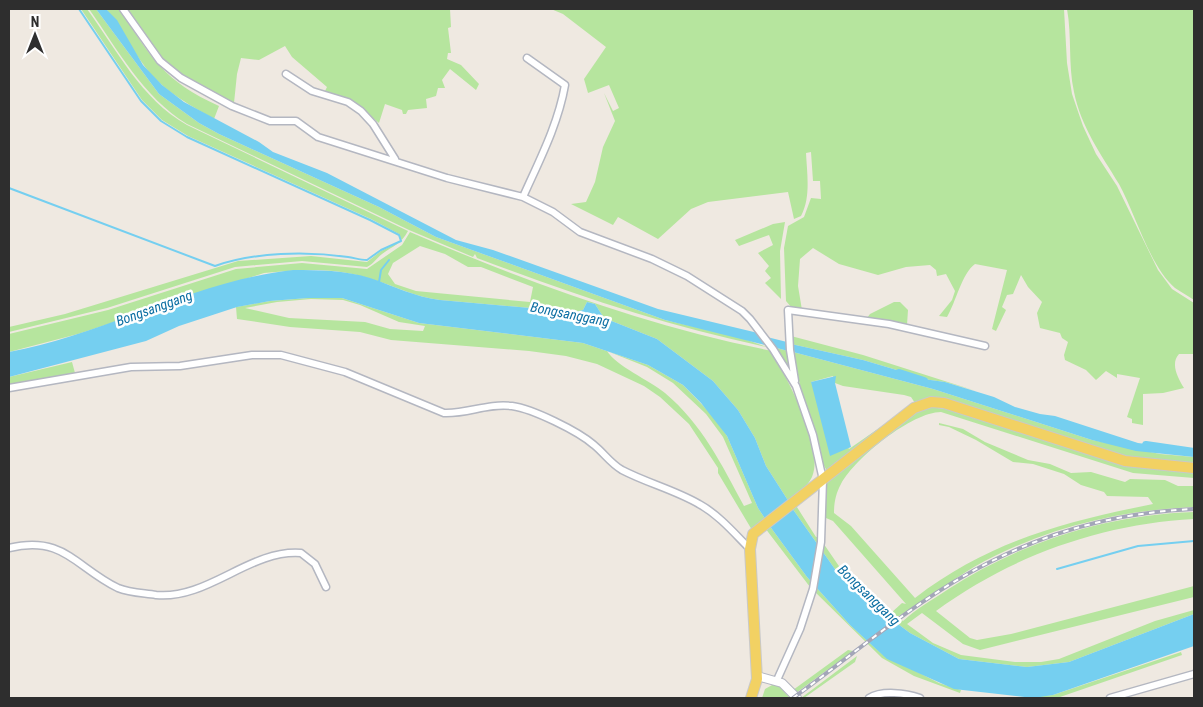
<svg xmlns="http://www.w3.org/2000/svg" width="1203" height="707" font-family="'Roboto Condensed',sans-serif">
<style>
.green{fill:#b6e59e;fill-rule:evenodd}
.water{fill:#75cff0}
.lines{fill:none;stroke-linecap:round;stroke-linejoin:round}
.stream{stroke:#75cff0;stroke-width:2}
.canal{stroke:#75cff0;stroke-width:8}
.minor-casing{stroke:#b4b7c1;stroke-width:9}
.tertiary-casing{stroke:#b4b7c1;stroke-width:10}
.primary-casing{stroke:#c9c9c9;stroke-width:12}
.minor{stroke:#fff;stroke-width:6}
.tertiary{stroke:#fff;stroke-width:8}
.primary{stroke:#f2d163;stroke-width:10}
.rail-casing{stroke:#a3a6b8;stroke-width:4}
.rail{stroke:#fff;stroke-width:2;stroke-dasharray:5.5;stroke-linecap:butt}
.labels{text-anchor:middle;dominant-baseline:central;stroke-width:5;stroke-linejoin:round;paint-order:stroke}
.water-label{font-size:14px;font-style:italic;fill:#0d6fa3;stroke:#fff}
</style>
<rect width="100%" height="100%" fill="#efe9e1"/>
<path class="green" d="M81,9h6c30,41 54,90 100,116l221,106c-7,13 -15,15 -26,23 -6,5 -9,10 -15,13l-65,-6 -67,6 -128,41 -98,24v-5l56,-13 173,-53 73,-5 56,6 14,-11 21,-10 -3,-7 -28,-15 -183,-83 -26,-16 -20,-20z
M89,9h7l63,85 40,29 20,11 160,73 57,30 229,83 74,17 28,10c-99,-20 -195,-53 -290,-89l-2,-4 -2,3 -64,-27 -222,-106c-44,-27 -69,-74 -98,-115z
M106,9h14c31,49 44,72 99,97l-5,13c-26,-15 -54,-30 -71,-55 -13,-18 -23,-38 -37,-55z
M126,9h324l1,18 -3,1 3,25h-3l-1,6 14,6 18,19 -3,6 -26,-21 -8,11 3,8h-7l-2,8 -10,3 1,9 -19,2 -2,4h-3l-1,-4 -17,-6 -6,19c-17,-15 -33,-24 -55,-30l3,-6 -35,-30 -7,-11 -26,14 -18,-2 -4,16 -3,29 -61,-33 -17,-17z
M551,9h513l3,54 5,31 11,32 13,28 21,32 41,84 14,19 22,14v51h-15c-9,10 -1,24 5,34l-21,5 -20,1v31l-11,-2v-4l-5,-2 13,-39 -23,-4v4l-11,-7 -10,9 -10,-10 -21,-10 -1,-5 4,-13 -6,-4 -2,-5 -20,-5 -3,-15 5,-11 -14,-15 -7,-12 -8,19 -6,1 -5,12 4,3 -10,21 -4,-2 15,-59 -32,-6c-13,9 -19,38 -28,53l-8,-1 13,-16 3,-9 -9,-17 -9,2 -1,-6 -6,-5 -24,2 -28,8 -39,-11 -26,-16 -13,11 -2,27 4,24 -10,-2 -6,-7 -2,-53 4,-22 16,-9 7,-19 10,1 -1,-18h-7l-2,-29 -5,1c1,21 5,44 -5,63l-7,3 -6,-27 -80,10 -17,7 -33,30 -40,-22 -5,8 -42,-21 15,-2 9,-20 8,-35 12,-26 -11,-28 9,18 6,-3 -10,-23 -21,8 -4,-14 22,-32 -43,-33z
M1067,9h127v291c-6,-4 -13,-8 -19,-12 -25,-21 -40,-75 -56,-104 -18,-30 -38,-57 -45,-92 -6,-28 -2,-56 -7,-83z
M785,222l-5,29 1,48 -16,-16 6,-5 -6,-7 4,-5 -11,-13 15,-8 -4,-10 -30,11 -4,-6 38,-16z
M410,232c117,50 237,94 362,119 14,27 53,95 40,126 -5,10 -15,18 -23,25l-23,-36 -11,-28 -17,-28 -25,-29 -56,-42 -53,-21 -9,-14 -8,-2 -4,8 -7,2 -136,-12c-25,-3 -45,-14 -69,-21 -35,-12 -71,-10 -107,-6l-186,61 -69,18v-18l99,-24 128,-41 66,-6 65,6 35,-24zM420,246l25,8 23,13h13l52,20 -3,15 -114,-11 -21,-7 -7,-10 5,-11z
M308,298h34l77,25 164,20 65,22 35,20 32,33 12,18 31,72 8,12 -14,10 -34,-57v-5l-29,-44 -29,-27 -16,-11 -47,-22 -31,-8 -37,-5 -138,-11 -31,-8 -70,-5 -53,-8 -1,-12 34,-6zM311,299l32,1 17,5 39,17 26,4 -2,5 -33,-2 -25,-7 -76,-4 -44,-10 32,-6zM607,351l40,16 26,16 33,31 17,23 29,66 -8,3c-22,-41 -42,-82 -79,-113 -16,-13 -49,-27 -58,-42z
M894,302h6l8,8 -1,15 -40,-7 3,-4z
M791,336l72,19 113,36 -31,-9 -37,-5 -8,-6 -37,-11 -72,-16z
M773,347l15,4 3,17 -1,2z
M793,352l140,37 159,51 68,14 34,3v7l-49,-2 -214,-63 -104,72 -5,-9 -21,-72zM833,376l2,7 8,3 61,9 7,2 4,6 -66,46 -38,-67z
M72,362l3,11 -66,13v-9z
M929,407l17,2 177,56 66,7 5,1v5l-61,-5 -192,-61c-29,0 -86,46 -100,72 -5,9 -7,18 -7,29l17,13 64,72c74,-57 149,-76 238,-94l-5,-7 -41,-1 -3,-4 -23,-7 -17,-11 -31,-10 -20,-2 -37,-22 -27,-13 -10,-2v-2l24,6 22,13 43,18 22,4 21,9 20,-1 34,10 5,-3 35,1 13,6h16v21c-76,3 -153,22 -220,60 -26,15 -50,36 -77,50l6,4c13,-12 29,-21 44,-31 74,-48 158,-75 247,-78v7c-93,5 -183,37 -258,92l34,27 7,2 34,-6 183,-48v11l-214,53 -17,-6 -41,-31 -15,11 26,19 28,12 54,7h26l18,-3 96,-38 39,-11v4l-125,48 -42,5 -68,-8 -49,-26 -47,-35 -26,-26 -45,-64 3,-4 21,33h3l24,35 41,37 7,4 11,-10 4,1 -73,-83 -7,-3 -1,-35 89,-71z
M769,525l38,52 43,48 32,29 57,29 22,7 -1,3 -46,-17 -32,-18 -72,-71 -45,-59z
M848,650l5,1 -57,42 -3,-3z
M1181,652l1,3 -122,42 -34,1 -1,-1 28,-2z
M857,656l-2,6 -51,36h-3z
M774,684l4,1 11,12 -27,1 3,-9z"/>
<path class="water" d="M96,9h10l11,11 26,45 19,20 22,17 75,40 14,10 54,21 129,67 37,10 165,59 100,24 7,12 -100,-25 -229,-83 -57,-30 -160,-73 -20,-11 -40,-29z
M293,270c26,0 51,0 77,8 24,8 45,19 70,22l136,12 7,-2 4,-8 8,2 9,14 53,21 56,42 25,29 17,28 11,28 23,36 -23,18 -8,-12 -31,-72 -26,-33 -18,-18 -35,-20 -65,-22 -164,-20 -77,-25h-34l-38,3 -33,6 -58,19 -33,15 -137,36v-25c97,-18 185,-71 284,-82z
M767,337l20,5 1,9 -15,-4z
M791,344l72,16 37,11 9,6 36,5 49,15 21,10 25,7 15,2 83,27 56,7v7l-58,-6 -44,-11 -159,-51 -140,-37z
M836,376l-1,7 16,64 -21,9 -19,-74z
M792,508l45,64 26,26 47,35 49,26 68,8 42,-5 125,-48v32l-141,49 -20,3 -79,-9 -67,-30 -37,-34 -43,-48 -38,-52z"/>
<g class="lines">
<path class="stream" d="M9,188l206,78c40,-14 91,-15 133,-9 7,1 12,3 19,3l14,-10 20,-9 -2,-6 -29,-15 -183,-83 -26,-16 -20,-20 -62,-92
M379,282l2,-12 8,-10
M1057,569l81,-23 56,-5"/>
<path class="canal" d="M899,373l25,8
M1146,445l48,7"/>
<g class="minor-casing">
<path id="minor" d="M123,9l37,52 21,17 51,28 38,15h26l22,16 129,41 76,19 30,15 27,20 72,27 35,17 55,35 8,8 23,30 23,37 17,49 10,45 -2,62 -8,47 -13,40 -23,51
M286,74l26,17 36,11 13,9 12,13 22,35
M523,197c16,-36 35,-72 42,-112l-38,-27
M795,381l-5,-31 -2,-40 101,14 96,22
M9,388l122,-21 49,-1 72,-11h29l64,17 99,41c24,1 43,-10 68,-7 21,3 66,25 82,39 10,8 16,18 28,25 25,13 53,20 77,34 20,11 35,29 51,45
M9,548c55,-13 66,19 109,40 12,5 26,5 38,7 52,5 94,-46 145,-42l14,11 11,23
M869,698c13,-8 37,-5 51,0
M1110,698l84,-24"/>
</g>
<g class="tertiary-casing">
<path id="tertiary" d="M757,676l25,7 15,15"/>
</g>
<g class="primary-casing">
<path id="primary" d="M751,698l6,-19 -7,-130 3,-15 161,-126 17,-6 13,1 181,58 69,7"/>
</g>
<use href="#minor" class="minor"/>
<use href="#tertiary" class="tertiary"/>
<use href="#primary" class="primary"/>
<g class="rail-casing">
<path id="rail" d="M793,698c64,-46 126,-101 197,-136 63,-32 133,-50 204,-53"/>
</g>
<use href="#rail" class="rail"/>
</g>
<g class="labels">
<g class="water-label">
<text transform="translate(154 308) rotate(-20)">Bongsanggang</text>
<text transform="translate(570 314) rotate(11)">Bongsanggang</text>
<text transform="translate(869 595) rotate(44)">Bongsanggang</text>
</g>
</g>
<rect width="1203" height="707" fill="none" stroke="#2e2e2e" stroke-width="20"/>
<g transform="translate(35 35)" stroke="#ffffff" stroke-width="4" paint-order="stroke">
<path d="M0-4L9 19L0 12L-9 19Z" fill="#2e2e2e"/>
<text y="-8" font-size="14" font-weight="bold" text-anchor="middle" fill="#2e2e2e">N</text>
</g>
</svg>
